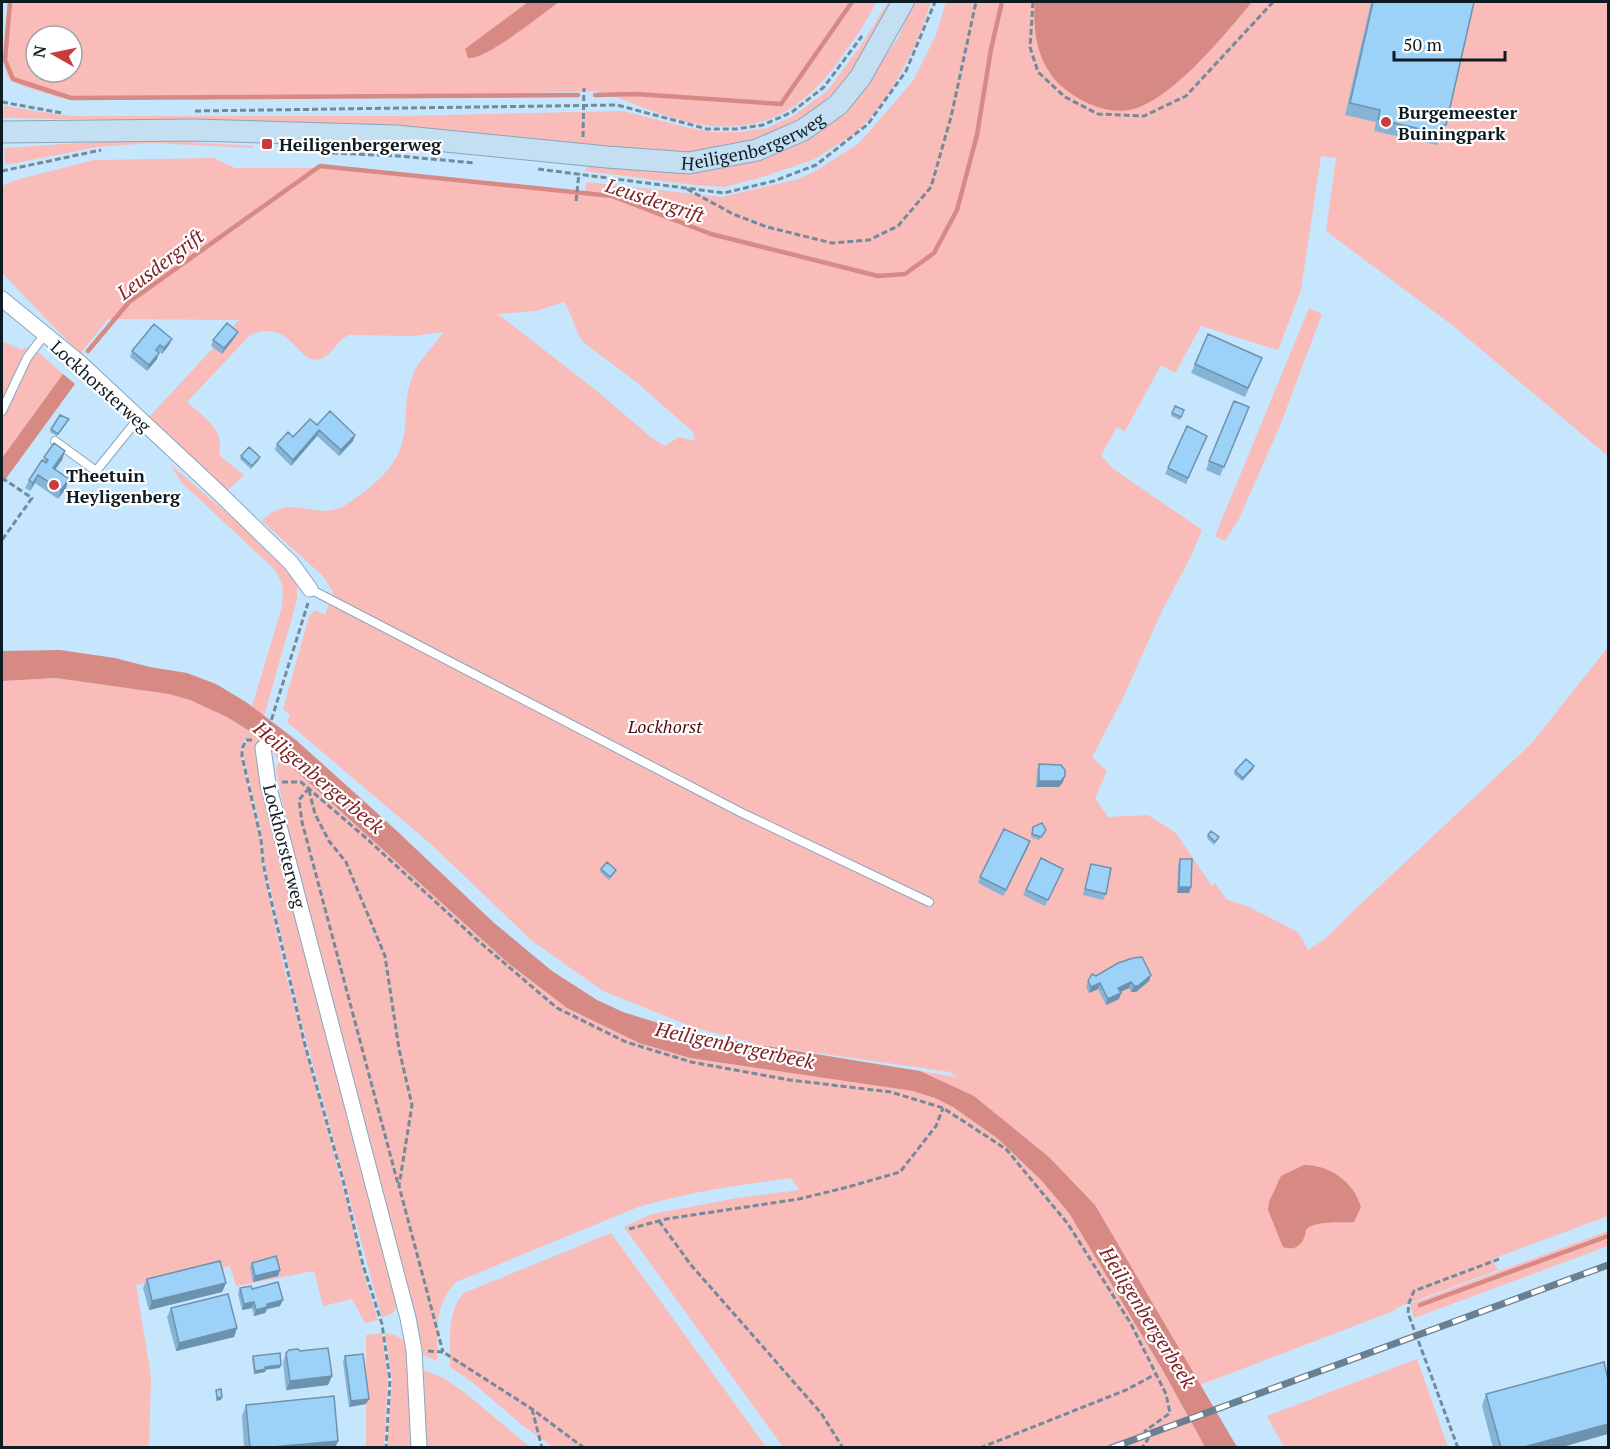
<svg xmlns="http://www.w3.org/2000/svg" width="1610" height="1449" font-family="'PT Serif',serif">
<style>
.green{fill:#f9bcb8;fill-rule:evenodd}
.water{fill:#d78984}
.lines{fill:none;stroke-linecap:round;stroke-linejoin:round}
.stream{stroke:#d78984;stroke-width:4.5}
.service-casing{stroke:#88a6bd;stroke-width:10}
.minor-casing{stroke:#88a6bd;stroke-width:17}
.secondary-casing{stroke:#88a6bd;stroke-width:23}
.path{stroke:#738a9b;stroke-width:3;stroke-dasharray:6 3;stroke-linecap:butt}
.service{stroke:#fff;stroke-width:8}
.minor{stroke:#fff;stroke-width:15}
.secondary{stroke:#c3dff1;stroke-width:21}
.rail-casing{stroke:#6a8090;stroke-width:7}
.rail{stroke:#fff;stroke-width:4.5;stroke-dasharray:14;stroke-linecap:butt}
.wall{fill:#86b4d5}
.shaded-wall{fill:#6d92ae}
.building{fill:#9cd1f8;stroke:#6d92ae;stroke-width:1.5}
.poi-dot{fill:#ca3b40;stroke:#fff;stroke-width:2}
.labels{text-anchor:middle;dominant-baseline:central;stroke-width:4.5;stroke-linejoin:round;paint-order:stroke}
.poi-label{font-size:18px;font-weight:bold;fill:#0f1b23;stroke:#fff;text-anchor:start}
.street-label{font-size:18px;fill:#0f1b23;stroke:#fff}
.park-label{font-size:18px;font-style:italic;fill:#520b10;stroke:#fff}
.water-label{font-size:20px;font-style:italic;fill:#7f2125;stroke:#fff}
</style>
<rect width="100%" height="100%" fill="#c6e6fe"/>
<path class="green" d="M8,2h868c-7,16 -18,32 -29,47 -37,56 -80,87 -150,75 -35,-6 -67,-24 -101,-33l-189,6h-350c-15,-6 -35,-9 -48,-18 -9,-11 -3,-61 -1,-77zM36,36h36v36h-36z
M888,2h6c-14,24 -30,57 -47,79 -4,6 -11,10 -17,15 -43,39 -87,49 -143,57l-458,-31 -226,-4 1,-12 65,10h331l223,-5 67,17 24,4h25l28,-4 26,-12 34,-25 35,-47z
M914,2h17l-11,32 -11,23 -19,35 -18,24 -17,17 -40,26 -56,19 -35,9 -29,-2 -110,-14 2,-5 76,5 93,-11 31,-10 23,-13 52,-47 36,-52z
M946,2h89l3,44 11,28 190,-57 13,-15h356v454l-156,-131 -126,-94 10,-73 -15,-2 -20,134 -23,60 -77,-24 -26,47 -14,-8 -36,66 -8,-4 -16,28 11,13 90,62 -11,26 -29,55 -40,89 -30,57 15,14 -12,27 13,19 40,-2 28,18 36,53 3,-3 11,16 23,8 49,25 10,18 18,-12 22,-22 184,-173 76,-96v569l-116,43 6,11 -102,38v2l-196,75 -105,-180 -46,-48 -75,-61 -54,-25 37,6 -7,-5 -188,-27 -67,-17 -92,-37 -72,-51 -99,-95 -145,-123 3,-7 -7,-6 26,-92 6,-7 10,5 8,-23 -10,-16 -61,-55c28,-31 54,3 85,-17 29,-20 55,-39 58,-77 1,-17 1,-34 7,-50 6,-17 22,-30 31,-45l-29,4 -65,-1c-12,5 -16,20 -29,24 -23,7 -28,-42 -70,-24l-63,67c18,17 38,26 32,53l25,20 -16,15 -43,-37 -36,-36 90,-97 -131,-1 -28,35 -78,-81v-87l14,-6 78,-20 120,-2 21,10h86l263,26 3,-12 134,15 74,-17 19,-8 45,-29 54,-62 23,-46zM564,302c9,13 10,27 19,40l52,39 58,51 2,9 -17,-4 -13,9 -13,-8 -54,-46 -100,-78 38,-3z
M140,139l114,7 -1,2 -102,-5 -54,4 -86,17 -6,-1 -1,-15z
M1309,308l13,6 -41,109 -42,96 -14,22 -10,-5z
M2,341l19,9 10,-4 32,28 -61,84z
M171,465l114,98 12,19v18l-33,116 -12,-9 30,-101c2,-15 1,-23 -7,-36l-94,-88z
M56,678l113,16 21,6 37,17 33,22c-11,39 24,129 35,172 34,131 68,263 102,395l-3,6 -12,6 -83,-305 -35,-152 -3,-31 -18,-76 2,-10 5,-4 -3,-2 -5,5 -1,13 19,82 2,26 24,112 65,242 12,54 15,48 -13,3 -13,-24 -29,7 -9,-35 -78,15 -6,-20 -94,19 15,92 -2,70 -147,1v-767z
M272,749l236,214 59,45 72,35 51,15 223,33 22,7 18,9 44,31 44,42 28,33 93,156 43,78h-422l-159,-220 28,-13 85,-16 62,-8 -8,-12c-52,7 -103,14 -153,29l-182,75c-23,25 -18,47 -19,79l-14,-6 -1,-9 -136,-525 -10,-52 3,-7z
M1608,1231v15l-194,72 -4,-14z
M611,1233l155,214h-213l-31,-22 -50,-43 -22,-15c1,-25 -4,-55 14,-74z
M382,1333l6,47 -4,67h-18v-112z
M385,1333l10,2 11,7 6,105h-25l5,-67z
M1417,1359l31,88h-164l-17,-31z
M424,1370l21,9 19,13 66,55h-104z"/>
<path class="water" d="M528,2h31c-17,12 -73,58 -91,56l-3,-9z
M1035,2h217c-26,31 -82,101 -123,108 -23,4 -46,-7 -64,-21 -26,-20 -33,-55 -30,-87z
M63,374l12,10 -73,100v-26z
M60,650l55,8 35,9 37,6 29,11 30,18 50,38 101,91 96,91 59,49 45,29 26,12 70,22 227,37 54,25 75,61 46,48 142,242h-32l-43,-78 -93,-156 -28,-33 -44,-42 -44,-31 -18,-9 -22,-7 -223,-33 -51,-15 -72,-35 -59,-45 -236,-214 -15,-13 -30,-19 -37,-17 -21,-6 -113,-16 -54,3v-30z
M1304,1165c26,0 50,17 57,42l-7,15c-12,1 -41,-2 -48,8 -1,1 0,3 -1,5 -3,11 -11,16 -22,12l-15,-37 1,-8 12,-26z"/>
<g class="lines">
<path class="stream" d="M10,2l-5,58 8,19 58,19 507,-3
M595,95l41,-1 145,10 71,-102
M88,351l41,-49 191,-136 292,30 99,38 167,42 27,-2 29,-21 23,-43 20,-75 14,-86 11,-47
M1420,1305l188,-69"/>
<g class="service-casing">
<path id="service" d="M2,411l25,-53 18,-24
M55,441l41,30 42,-52
M310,589l432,224 187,89"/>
</g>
<g class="minor-casing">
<path id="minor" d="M2,299l77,63 139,130 73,71 19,26
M263,748l5,36 140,534 6,32 5,98"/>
</g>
<g class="secondary-casing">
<g id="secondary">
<path id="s1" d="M2,132l192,-2 202,6 211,21 82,6 68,-13 46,-20 35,-25 22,-27 43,-76"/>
</g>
</g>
<path class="path" d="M1033,2l-3,45 8,25 27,25 33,17 46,2 42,-20 87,-94
M2,102l60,11
M195,111l422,-6 90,24h29l27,-4 29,-13 32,-25 38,-51
M583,137l1,-49
M332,153l66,3 77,7
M538,169l186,24 50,-12 42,-16 52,-41 38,-53 29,-69
M2,171l99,-21
M687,189l46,25 34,13 65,16 37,-3 29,-14 33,-39 20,-70 25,-115
M576,201l3,-28
M2,478l30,20 -30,42
M266,737l42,-134
M252,740h-6l-4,9v7l19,83 2,23 5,25 37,158 38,135 20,85 19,59 8,56 -4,68
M282,782h19l65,56 110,101 81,69 69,34 65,20 99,18 101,12 52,16 63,41 62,75 63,100 35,70 4,19 -25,18 3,8 -6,9
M309,788l-10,12 3,22 96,362
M309,790l6,24 14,27 17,21 39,94 14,93 13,56 -13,81 44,166
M659,1221l32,44 130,148 22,35
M629,1229l37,-10 133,-20 49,-12 52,-15 36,-46 7,-18
M428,1351l15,1 89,57 52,39
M532,1409l10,39
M980,1448l146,-58 30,-16
M1458,1448l-50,-135 1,-10 5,-12 85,-32"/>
<use href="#service" class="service"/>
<use href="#minor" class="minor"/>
<use href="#secondary" class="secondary"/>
<g class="rail-casing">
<path id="rail" d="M1111,1448l497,-183"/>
</g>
<use href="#rail" class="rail"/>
</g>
<path class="wall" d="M1371,2h103l-28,123 -4,12h-2l-3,8 -63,-14 2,-9 -31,-7z
M238,332l-3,5 -13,17 -11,-8 2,-6z
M172,339l-3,6 -7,9 -4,-3 -1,1v7l-10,12 -17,-14 2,-6z
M1195,364l63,3 -13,30 -54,-24z
M1184,410l-4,10 -9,-4 1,-3z
M1246,416l-26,60 -14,-6 3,-9z
M69,419l-12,17 -7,-4 1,-3z
M317,425l38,10 -2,6 -14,15 -22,-20 -26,30 -16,-16 2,-6 16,-7z
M1207,436l-21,48 -21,-10 3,-6z
M65,451l-3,9 -7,9 11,19 -8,11 -23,-16 -5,8 -5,-3 4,-8 14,-19 1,-4z
M241,456l18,4 -8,9 -11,-10z
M1039,764l24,18 -4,5h-23l1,-17z
M1253,769l-11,12 -8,-7 1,-3z
M1033,827l13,3 -7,10 -8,-3z
M1208,835l11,2 -5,8 -7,-7z
M1028,847l-25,49 -25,-13 2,-6z
M1180,859l11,28 -2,6h-12l1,-28z
M1091,864l15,30 -3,6 -20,-5z
M601,869l15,1 -1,3 -6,7 -9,-8z
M1063,869l-18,37 -22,-11 3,-5z
M1151,975l-2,6 -13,11h-5l-2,-4 -9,4 1,1 -2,6 -13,6 -8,-16 -9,4 -3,-6 2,-6z
M252,1263l28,7 -2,6 -25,6 -3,-14z
M147,1279l79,4 -4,9 -73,18 -6,-22z
M240,1288l12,1 28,17 -13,3 -2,4 -11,3 -2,-8 -10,2 -4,-16z
M171,1308l66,20 -3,9 -58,14 -9,-34z
M286,1353l46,23 -4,9 -42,5 -3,-28z
M253,1356l27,12 -14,1 -1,3 -11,2 -2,-15z
M345,1356l21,48 -17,3 -6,-45z
M1486,1394l73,54h-66l-11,-42z
M246,1405l92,36 -3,7h-91l-2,-32z"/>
<path class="shaded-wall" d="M238,332l-3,5 -13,17 2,-6z
M172,339l-3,6 -7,9 2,-6z
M159,353l-2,6 -10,12 2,-6z
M319,430l-2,6 -26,30 2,-6z
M355,435l-2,6 -14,15 2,-6z
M65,451l-3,9 -12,17 3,-9z
M38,475l-3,8 -5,8 3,-8z
M69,479l-3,9 -8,11 3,-9z
M1254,766l-1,3 -11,12 1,-3z
M1065,776l-2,6 -4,5h-23l3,-6z
M1030,841l-2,6 -25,49 3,-6z
M1179,887h12l-2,6h-12z
M1151,975l-2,6 -13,11h-5l3,-6z
M1131,982l-2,6 -13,6 2,-6z
M1100,983l-2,6 -9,4 2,-6z
M1121,993l-2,6 -13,6 2,-6z
M280,1270l-2,6 -25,6 2,-6z
M226,1283l-4,9 -73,18 3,-9z
M283,1300l-3,6 -13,3 -2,4 -11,3 2,-6 11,-6z
M254,1302l-2,6 -10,2 2,-6z
M237,1328l-3,9 -58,14 3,-8z
M281,1365l-1,3 -16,2 1,-3z
M266,1369l-1,3 -11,2 1,-3z
M332,1376l-4,9 -42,5 4,-9z
M222,1397l-1,3 -5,1 1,-3z
M369,1399l-3,5 -17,3 2,-6z
M1608,1424v10l-49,14h-39z
M338,1441l-3,7h-73z"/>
<path class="building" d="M1373,2h101l-28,123h-3l-2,9 -63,-15 2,-9 -30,-7z
M227,323l11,9 -14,16 -11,-8z
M154,324l18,15 -8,9 -4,-3 -4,5 3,3 -10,12 -17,-14z
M1208,334l54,24 -14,30 -53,-24z
M1234,401l15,6 -25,60 -15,-6z
M1175,406l9,4 -3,7 -9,-4z
M330,411l25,24 -14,15 -22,-20 -26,30 -16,-16 11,-12 5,5 17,-18 7,6z
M60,415l9,4 -11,15 -7,-5z
M1187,426l20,10 -19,42 -20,-10z
M54,443l11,8 -12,17 16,11 -8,11 -23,-15 -5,8 -4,-3 13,-20 4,3 2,-3 -4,-3z
M249,447l11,10 -8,9 -11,-10z
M1246,759l8,7 -11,12 -8,-7z
M1039,764l22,1 4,5v6l-4,5h-22z
M1042,823l4,7 -5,7 -9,-3 1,-7z
M1004,829l26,12 -24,49 -26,-13z
M1211,831l8,6 -4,5 -7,-7z
M1041,858l22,11 -15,31 -22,-10z
M1180,859h12l-1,28h-12z
M607,862l9,8 -6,7 -9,-8z
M1091,864l20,4 -5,26 -21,-5z
M1142,957l9,18 -13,11h-4l-3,-4 -13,6 3,5 -13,6 -8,-16 -9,4 -3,-6 4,-7 4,2 22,-13 15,-5z
M276,1256l4,14 -25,6 -3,-13z
M220,1261l6,22 -74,18 -5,-22z
M278,1282l5,18 -16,4v3l-11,3 -2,-8 -10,2 -4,-16 11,-2 1,3z
M228,1294l9,34 -58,15 -8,-35z
M328,1348l4,28 -42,5 -4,-28 3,-3 9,-1 2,2z
M280,1353l1,12 -16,2 1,2 -11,2 -2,-15z
M363,1354l6,45 -18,2 -6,-45z
M1604,1362l4,18v44l-88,24h-19l-15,-54z
M221,1389l1,8 -5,1 -1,-8z
M334,1396l4,45 -76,7h-12l-4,-43z"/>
<g class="poi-dot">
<circle cx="1386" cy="122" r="6"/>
<rect x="261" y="138" width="12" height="12" rx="3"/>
<circle cx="54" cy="485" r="6"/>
</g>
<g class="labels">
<g class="poi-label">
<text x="1398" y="112">Burgemeester<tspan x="1398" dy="21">Buiningpark</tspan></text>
<text x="279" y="144">Heiligenbergerweg</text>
<text x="66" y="475">Theetuin<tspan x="66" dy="21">Heyligenberg</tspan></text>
</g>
<g class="street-label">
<text stroke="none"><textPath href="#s1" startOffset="756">Heiligenbergerweg</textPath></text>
<text transform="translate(101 386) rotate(42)">Lockhorsterweg</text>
<text transform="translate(285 846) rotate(76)">Lockhorsterweg</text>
</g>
<g class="park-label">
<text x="665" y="726">Lockhorst</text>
</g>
<g class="water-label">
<text transform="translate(655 200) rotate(18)">Leusdergrift</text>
<text transform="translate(160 264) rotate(-37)">Leusdergrift</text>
<text transform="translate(319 777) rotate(40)">Heiligenbergerbeek</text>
<text transform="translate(735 1045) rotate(12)">Heiligenbergerbeek</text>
<text transform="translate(1148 1317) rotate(58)">Heiligenbergerbeek</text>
</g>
</g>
<rect width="1610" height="1449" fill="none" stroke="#0f1b23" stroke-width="6"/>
<g transform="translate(54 54) rotate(279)"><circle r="28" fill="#ffffff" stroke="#9fa4a7" stroke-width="1.5"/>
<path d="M0-4.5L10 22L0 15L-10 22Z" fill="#ca3b40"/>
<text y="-9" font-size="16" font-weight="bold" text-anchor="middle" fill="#0f1b23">N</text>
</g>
<path d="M1394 51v9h111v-9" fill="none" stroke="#0f1b23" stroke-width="3"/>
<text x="1403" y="51" font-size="18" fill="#0f1b23" stroke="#ffffff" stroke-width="4.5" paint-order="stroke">50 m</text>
</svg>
